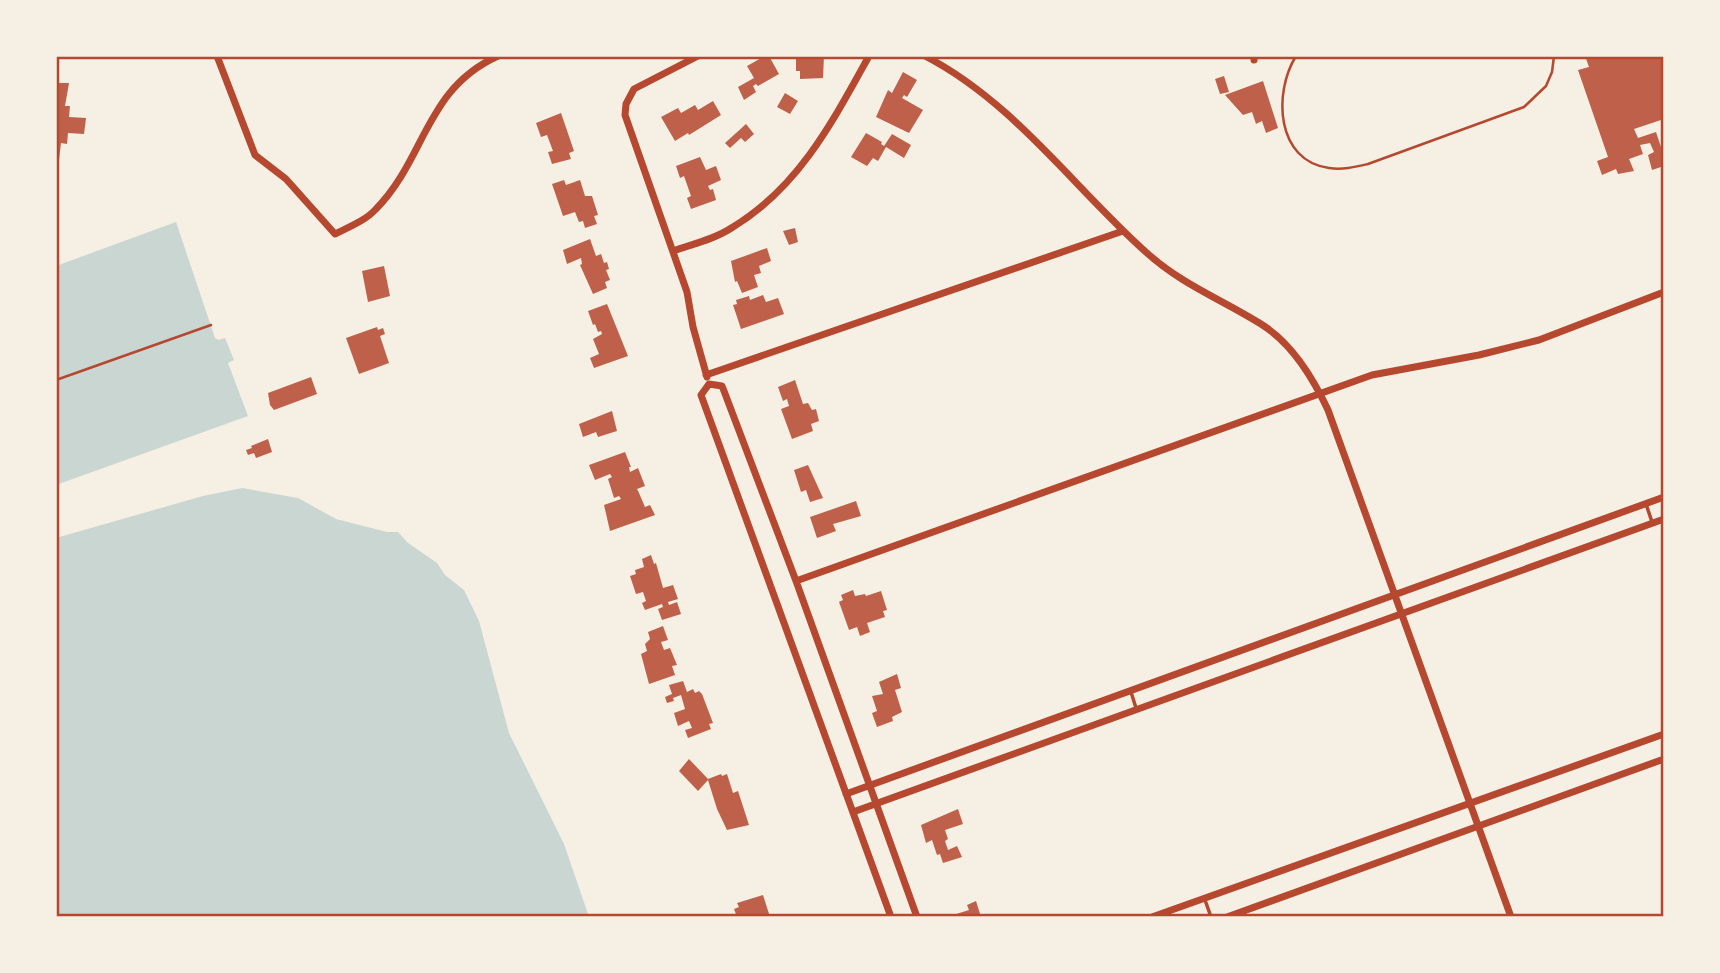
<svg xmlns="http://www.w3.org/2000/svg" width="1720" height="973" font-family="Ubuntu,sans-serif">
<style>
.water{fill:#c9d6d2}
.building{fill:#bf614a}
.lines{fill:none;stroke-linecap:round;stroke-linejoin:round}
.path{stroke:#b5482f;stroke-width:2.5}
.service{stroke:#b5482f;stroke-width:3.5}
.minor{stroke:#b5482f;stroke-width:7}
.neatline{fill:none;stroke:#b5482f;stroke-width:2.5}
</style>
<rect width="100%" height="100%" fill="#f6efe4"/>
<path class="water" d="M176,222l39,116 4,2 6,-2 9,22 -6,3 20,53 -192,69v-219z
M242,488l56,10 38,21 51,13h11l10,11 29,20 8,12 19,15 15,31 30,112 55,111 25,73h-533v-379l147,-42z"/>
<path class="building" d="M765,56h4l10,18 -21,12 -2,-2 -3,2 3,6 -12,8 -6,-13 16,-9 -7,-12z
M796,56h28l-1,22 -23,1v-8h-4z
M1585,56h79v63l-30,10 4,9 18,-6 6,18 2,-1v17l-12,4 -4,-15 6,-3 -4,-9 -10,2 3,9 -14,5 5,12 -16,3 -2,-5 -14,6 -5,-14 11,-4 -30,-87 11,-3z
M903,72l14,8 -10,17 -3,-2 -2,3 21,12 -14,23 -33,-16 12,-27 4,3z
M1224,76l5,16 -9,2 -5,-15z
M1263,81l15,47 -12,5 -4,-12 -6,3 -4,-12 -9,3 -18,-20z
M56,83h13l-4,23h5l-1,11 17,1 -2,16 -16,-1 -1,11 -6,-1 -3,25z
M785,93l13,8 -8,13 -13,-7z
M713,101l8,14 -32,20 -1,-2 -13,8 -14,-24 17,-9 3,5 14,-8 3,5z
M561,113l13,38 -5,2 2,6 -19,5 -4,-12 5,-1 -6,-16 -6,2 -5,-14z
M746,124l8,10 -9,8 -4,-4 -11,10 -5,-5z
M866,133l16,9 -1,2 3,2 8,-12 19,11 -7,13 -18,-11 -8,14 -5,-3 -6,8 -16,-9z
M700,157l6,13 10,-4 5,14 -13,6 2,4 3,-1 3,11 -25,9 -4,-11 4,-2 -7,-20 -4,2 -4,-12z
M564,180l2,5 14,-5 5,16h7l6,19 -4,1 3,8 -12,4 -2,-7 -4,1 -4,-10 -12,4 -11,-32z
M795,228l3,14 -9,3 -6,-14z
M590,239l6,17 5,-2 3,9 3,-1 2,7 -3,1 4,10 -5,2 2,6 -14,6 -13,-29 2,-1 -1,-6 -14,6 -4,-14z
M767,248l4,13 -12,5 2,7 -7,2 4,12 -16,6 -5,-12 -2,1 -4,-21z
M384,266l6,30 -22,6 -6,-31z
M763,295l3,7 12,-4 6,16 -43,15 -8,-24 4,-1 -1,-4 13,-4 1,4z
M607,304l21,52 -34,12 -4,-10 9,-4 -6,-15 9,-5 -1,-3 -3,1 -3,-8 -2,1 -5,-14z
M377,327l1,3 5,-2 2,6 -5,2 9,27 -30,11 -13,-36z
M311,377l6,17 -43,16 -4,-5 -2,-12z
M795,380l8,24 5,-1 4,7 4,-1 3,12 -8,3 2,7 -21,8 -11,-30 8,-3 -2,-7 -4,2 -5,-14z
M612,411l5,20 -19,6 -2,-5 -13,5 -4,-13z
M268,439l4,13 -16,6 -2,-5 -6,2 -2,-5 6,-2 -1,-2z
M625,452l6,15h-2l1,5 8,-4 7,18 -8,3 2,4 6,14 5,-2 5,10 -45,16 -6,-26 17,-6 -2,-3 -5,2 -6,-19 4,-2 -2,-3 -15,6 -6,-15z
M808,465l15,33 -13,4 -4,-12 -5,2 -7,-22z
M856,501l5,15 -28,8 3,7 -19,7 -7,-21z
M651,555l3,9 2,-1 7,25 10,-3 5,14 -10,3 1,3 8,-3 4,12 -19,6 -4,-11 5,-2 -1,-3 -17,6 -3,-7 4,-2 -3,-9 -7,2 -6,-18 6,-2 -1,-4 9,-3 -2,-8z
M853,590l2,6 10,-2 1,2 15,-5 6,19 -4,1 2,6 -18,6 3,9 -10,4 -3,-9 -8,3 -10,-28 4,-2 -2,-5z
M663,626l5,14 -7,2 3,8 6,-2 7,17 -5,1 3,9 -26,9 -8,-30 6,-3 -2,-7 5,-5 -2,-7z
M897,674l4,14 -6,2 7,22 -10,5 1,4 -16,6 -5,-14 5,-2 -5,-15 11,-2 -4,-12z
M683,681l4,11 6,-3 2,4 4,-2 3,3 11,29 -4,1 2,5 -23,9 -3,-8 7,-2 -3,-7 -11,5 -4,-13 11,-4 -4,-14 -8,3 1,3 -7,2 -2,-6 7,-3 -3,-9z
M689,759l19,20 13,-5 1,2 5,-2 6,19 5,-2 11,34 -22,5 -10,-21 -9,-29 -10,11 -19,-20z
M958,809l5,15 -18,6 3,9 -3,2 3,9 9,-4 5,11 -19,6 -3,-9 -3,1 -5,-15 -6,3 -5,-18z
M763,895l7,22h-33l-3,-8 5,-2 -2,-4z
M976,901l5,16h-27l-1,-2 16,-5 -2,-5z"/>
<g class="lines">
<path class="path" d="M1296,56c-23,37 -20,105 33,112 14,2 26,-1 39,-4l156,-57 22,-21 6,-14 2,-16
M56,380l155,-55"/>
<path class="service" d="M1646,504l6,18
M1131,692l5,16
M1205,900l6,17"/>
<path class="minor" d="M217,56l38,99 31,24 49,55c14,-7 30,-13 41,-25 50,-51 49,-120 122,-153
M698,56l-64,33 -8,15 -1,11 62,177 6,35 14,50
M925,56c89,46 149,132 222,197 35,32 78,48 117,73 29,19 50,54 64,84l183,507
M1254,60v-4
M673,251c20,-7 42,-12 60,-24 66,-40 100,-106 136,-171
M706,375l417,-144
M796,581l576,-206 107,-20 60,-15 125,-48
M846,794l818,-297
M853,812l811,-293
M891,917l-190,-522 8,-11 13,2 2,5 72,190 121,336
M1152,917l512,-183
M1227,917l437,-158"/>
</g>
<rect width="1720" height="973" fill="none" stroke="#f6efe4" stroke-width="116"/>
<rect x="58" y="58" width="1604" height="857" class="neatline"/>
</svg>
